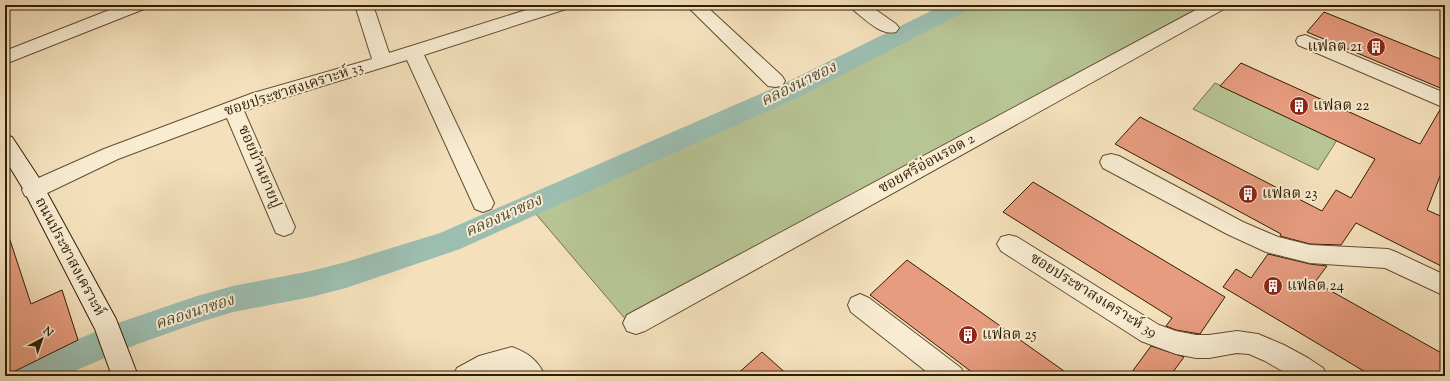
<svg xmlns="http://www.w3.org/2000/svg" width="1450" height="381" font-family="'Sorts Mill Goudy','Noto Serif Thai',serif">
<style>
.green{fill:#b7c494;stroke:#74704a}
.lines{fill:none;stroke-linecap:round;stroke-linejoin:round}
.canal{fill:#9cbeb1;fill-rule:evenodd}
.building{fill:#e79c7f;stroke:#321d00}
.street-casing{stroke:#624e2f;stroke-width:2}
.secondary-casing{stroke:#321d00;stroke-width:2}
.street{fill:#f8ecd3;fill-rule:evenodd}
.secondary{fill:#f8ecd3;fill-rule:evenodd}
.labels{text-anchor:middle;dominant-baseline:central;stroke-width:4;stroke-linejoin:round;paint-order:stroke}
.poi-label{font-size:15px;fill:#321d00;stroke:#f8ecd3;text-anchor:start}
.street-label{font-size:15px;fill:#321d00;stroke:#f8ecd3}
.water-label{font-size:16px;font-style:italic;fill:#524d35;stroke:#f8ecd3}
</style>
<rect width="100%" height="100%" fill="#f4e1bc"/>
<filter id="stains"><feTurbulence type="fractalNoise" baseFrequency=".005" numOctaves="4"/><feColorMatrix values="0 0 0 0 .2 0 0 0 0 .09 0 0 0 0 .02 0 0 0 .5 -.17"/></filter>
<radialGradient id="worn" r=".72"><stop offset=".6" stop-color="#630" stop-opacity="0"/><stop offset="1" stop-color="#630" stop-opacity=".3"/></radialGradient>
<path class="green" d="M975,5h231l-579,316 -91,-107z
M1215,83l122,57 -19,30 -125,-61z"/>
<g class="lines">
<path class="canal" d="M943,5h28l-3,5 -167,86 -341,153 -114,39 -35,9 -78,15 -36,11 -62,22 -72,31h-52l5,-11 96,-40 85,-29 36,-10 78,-15 35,-9 94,-29 343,-149z"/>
</g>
<path class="building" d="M1324,12l121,49v29l-138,-58z
M1241,63l179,81 21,-36 4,1v54l-18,47 18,8v50l-89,-45 -15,22 -31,-1 -30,-8 1,-2 -166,-90 25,-27 182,94 14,-21 15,8 24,-39 -155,-73z
M1033,182l192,115 -25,37 -24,-4 -10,-4 6,-8 -169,-106z
M5,237h4l22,67 31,-14 16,50 -73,36z
M1268,254l42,10 17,2 -12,16 130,73v21h-73l-149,-89 13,-18 15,9z
M907,260l164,116h-94l-107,-81z
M1151,346l33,11 -14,19h-41z
M762,352l27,24h-54z"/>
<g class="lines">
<g class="street-casing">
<path id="street" d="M122,5h25l-3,4 -139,55v-13z
M355,5h18l16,48 153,-48h27l-3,4 -142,46 70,148 -3,6 -8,3 -8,-3 -68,-149 -140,43 -23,8 51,116 -3,6 -8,3 -8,-3 -49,-115 -109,41 -77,37 -8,2 -8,-2 -3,-6 3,-6 79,-35 149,-56 119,-34z
M686,5h19l77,71 3,5 -3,5 -7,1 -7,-1z
M849,5h20l27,19 3,4 -3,4c-16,4 -32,-14 -44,-23z
M1205,5h22l-3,4 -579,322 -9,3 -9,-3 -4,-8 4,-8z
M1305,35l140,58v15l-147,-63 -2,-4 2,-4z
M1111,154l8,2 124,66 35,15 32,8 78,4 8,3 49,23v21l-60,-28 -75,-5 -44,-11 -39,-18 -124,-66 -3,-6 3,-6z
M1009,235l8,2 142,88 17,6 20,4h13l28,-4 21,3 26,11 24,13 15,10 4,8h-36l-26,-15 -16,-7 -12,-1 -28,5h-13l-20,-4 -22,-8 -13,-5 -140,-90 -4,-7 4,-7z
M860,294l9,4 92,70 4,8h-33l-81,-64 -3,-7 3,-7z
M512,347c16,6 26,13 33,29h-30l-6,-5 -18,5h-38l4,-8 22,-12z"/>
</g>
<g class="secondary-casing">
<path id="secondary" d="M5,135l7,2 27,41 77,141 22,57h-26l-17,-47 -73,-142 -17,-28z"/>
</g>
<use href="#street" class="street"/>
<use href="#secondary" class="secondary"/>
</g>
<defs>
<g id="building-disc" transform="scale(1)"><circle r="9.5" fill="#8f2418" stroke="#f8ecd3"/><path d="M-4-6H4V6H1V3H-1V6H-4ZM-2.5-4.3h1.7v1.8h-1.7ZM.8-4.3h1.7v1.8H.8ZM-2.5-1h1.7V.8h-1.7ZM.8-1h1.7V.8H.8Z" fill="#fff"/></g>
</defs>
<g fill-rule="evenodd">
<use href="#building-disc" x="1376" y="47"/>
<use href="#building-disc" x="1299" y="106"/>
<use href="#building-disc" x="1248" y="194"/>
<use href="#building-disc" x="1273" y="286"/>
<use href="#building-disc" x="968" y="335"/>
</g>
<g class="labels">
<g class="poi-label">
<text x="1362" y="47" text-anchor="end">แฟลต 21</text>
<text x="1313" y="106">แฟลต 22</text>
<text x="1262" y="194">แฟลต 23</text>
<text x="1287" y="286">แฟลต 24</text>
<text x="982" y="335">แฟลต 25</text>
</g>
<g class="street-label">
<text transform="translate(294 90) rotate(-18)">ซอยประชาสงเคราะห์ 33</text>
<text transform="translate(927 164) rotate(-29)">ซอยศรีอ่อนรอด 2</text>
<text transform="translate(259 167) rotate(67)">ซอยบ้านยายปู</text>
<text transform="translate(69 257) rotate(62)">ถนนประชาสงเคราะห์</text>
<text transform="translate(1093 296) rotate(32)">ซอยประชาสงเคราะห์ 39</text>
</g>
<g class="water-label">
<text transform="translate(799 85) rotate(-26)">คลองนาซอง</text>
<text transform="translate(504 217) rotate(-24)">คลองนาซอง</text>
<text transform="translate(195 313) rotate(-18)">คลองนาซอง</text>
</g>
</g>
<rect width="1450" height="381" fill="none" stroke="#f4e1bc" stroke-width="20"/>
<rect x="6" y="6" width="1438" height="369" fill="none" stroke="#321d00" stroke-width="2"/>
<rect x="10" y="10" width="1430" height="361" fill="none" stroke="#321d00"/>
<g transform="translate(42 339) rotate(41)" stroke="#f8ecd3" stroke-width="3" paint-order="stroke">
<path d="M0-3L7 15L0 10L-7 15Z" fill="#321d00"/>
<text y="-6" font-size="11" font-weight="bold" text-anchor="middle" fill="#321d00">N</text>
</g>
<rect width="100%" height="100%" filter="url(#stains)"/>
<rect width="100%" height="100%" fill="url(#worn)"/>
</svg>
